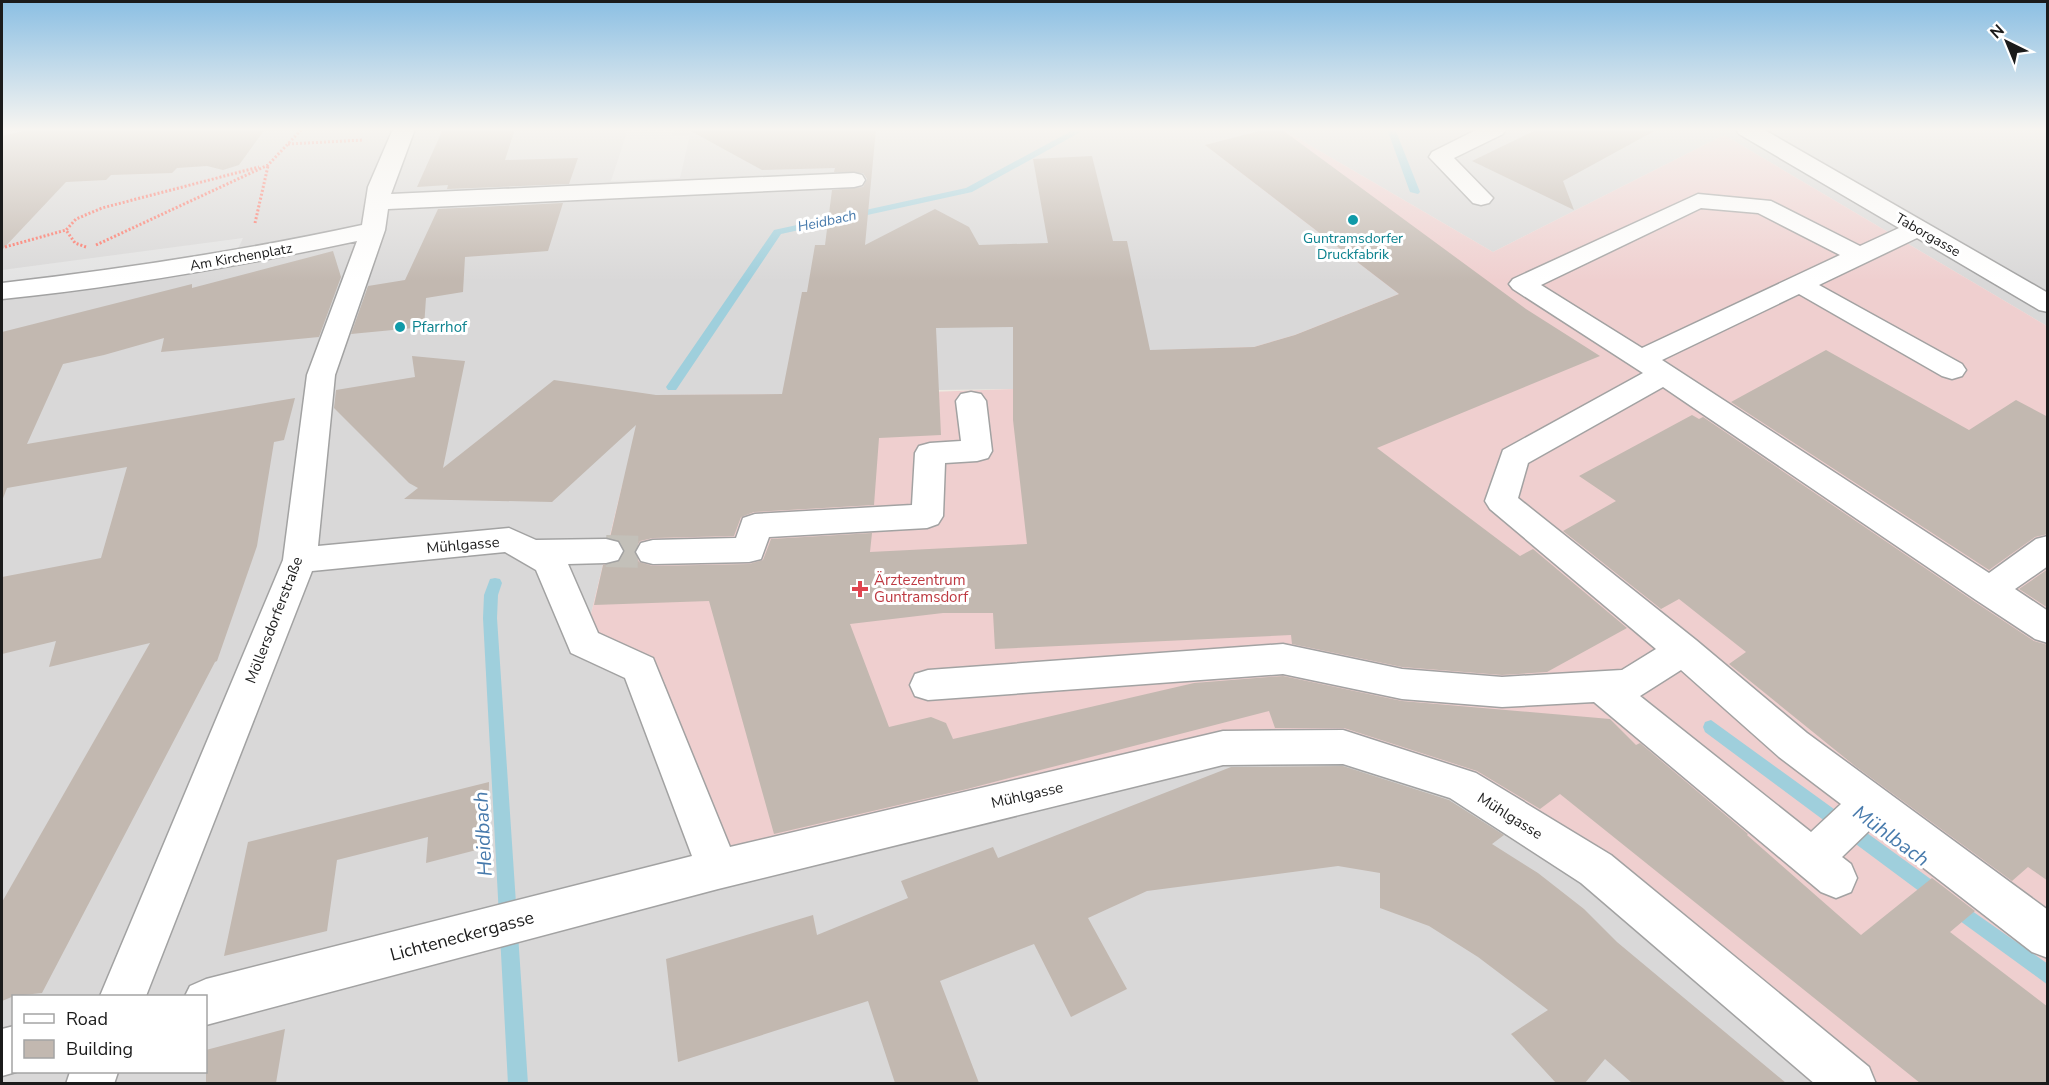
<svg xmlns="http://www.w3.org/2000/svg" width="2049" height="1085" font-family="'Nunito Sans',sans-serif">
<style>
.residential{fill:#d9d8d8;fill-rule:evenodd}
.commercial{fill:#efcfcf}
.parking{fill:#e3e3e3}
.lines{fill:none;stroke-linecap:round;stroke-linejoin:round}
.stream{fill:#9fcfdc;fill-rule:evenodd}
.building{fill:#c2b8b0;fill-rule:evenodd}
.minor-tunnel{stroke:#c3c0b9;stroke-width:32;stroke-dasharray:32 16;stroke-linecap:butt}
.minor-casing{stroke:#a2a2a2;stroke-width:3}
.path{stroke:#fc7163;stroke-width:3;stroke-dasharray:2 2;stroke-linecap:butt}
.minor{fill:#fff;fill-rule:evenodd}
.culture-dot{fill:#0f9aa8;stroke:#fff;stroke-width:2}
.health-dot{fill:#e0444e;stroke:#fff;stroke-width:2}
.labels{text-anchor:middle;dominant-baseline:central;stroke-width:6;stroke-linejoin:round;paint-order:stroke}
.far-water-label{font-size:14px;font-style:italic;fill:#477aac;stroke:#fff}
.far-street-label{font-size:14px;fill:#1b1b1b;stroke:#fff}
.far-culture-label{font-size:14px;fill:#0d838f;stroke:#fff}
.culture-label{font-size:15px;fill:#0d838f;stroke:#fff;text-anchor:start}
.street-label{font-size:15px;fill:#1b1b1b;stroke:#fff}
.health-label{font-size:15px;fill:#be3a42;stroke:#fff;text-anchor:start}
.near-street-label{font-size:18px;fill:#1b1b1b;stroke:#fff}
.near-water-label{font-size:20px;font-style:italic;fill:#477aac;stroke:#fff}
</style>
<rect width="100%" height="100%" fill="#ede9e0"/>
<path class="residential" d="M2,129h1265l132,165 -104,41 -41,12 -241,8v34l-74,1 -302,62 -15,34 -38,157 639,105 120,-1 119,38 397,299h-1857zM14,996h192v76h-192z
M1282,129h765v197l-323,-191 -231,117z"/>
<path class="commercial" d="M1267,129h15l211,123 231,-117 323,191v757h-188l-397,-298 -119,-38 -120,1 -505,121 -78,-200 -56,-26 38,-157 15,-34 19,-57 218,-1 139,-5v-34l241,-8 41,-12 104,-41 -194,-149z"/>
<path class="parking" d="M628,129h45l-1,7 18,-1 -10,43 -69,3z
M243,238l-7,15 -234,31v-14z"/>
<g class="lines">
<path class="stream" d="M1075,129h11l-114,63 -191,42 -105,156h-8l-2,-3 108,-157 192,-42z
M1387,129h8l25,63 -2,2 -8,-2z
M495,578l5,1 2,4 -4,12 -1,23 31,466h-20l-25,-466 1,-23 6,-16z
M1711,720l232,168 3,6 -3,6 -6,2 -6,-2 -226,-168 -2,-5 2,-5z
M1955,899l93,65v21l-99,-72 -3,-6 3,-6z"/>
</g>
<path class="building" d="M31,129h234l-26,36 -16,5 -16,-4 -30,2 -5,5 -61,2 -5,5 -40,2 -64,68v-114z
M443,129h72l-10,31 73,-2 -9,26 -122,5 1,-4 -31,2z
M687,129h189l-11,116 70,-36 34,18 10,18 69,-2 -15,-84 59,-3 21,85h14l23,109 104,-3 41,-12 104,-41 -194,-149 62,-16h14l245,180 74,47 -223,92 143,108 13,-7 94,79 -80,44 -45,3 -100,-8 -110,-23 -1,-9 -296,14 -2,-36h-50l-93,11 39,103 42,-10 15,6 7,16 241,-56 89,-7 119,25 208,18 26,26 4,-2 108,91 -1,1 114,100 71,-57 43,33 -25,21 98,75v76h-128l-360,-289 -20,15 -63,-38 -133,-43h-69l-6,-17 -302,78 -193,45 -65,-233 -115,4 9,-40 16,-3 6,-10 -5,-11 -10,-3 26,-113 -84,77 -148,-3 14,-11 -9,-5 -75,-75 2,-18 79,-13 -3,-21 53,5 -22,107 111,-88 102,15 126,-1 20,-102h5l8,-47h10l7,-55 31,-3 4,-8 -4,-6 -29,-1 1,-4 -73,2zM1013,327v93l14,124 -157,8 2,-19 -101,6 -8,21 -14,4 -96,2 -14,-4 -5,-11 6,-10 13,-3 81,-2 7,-19 13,-5 120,-7 5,-67 62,-3 -5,-107z
M1538,129h120l-95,52 11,29 -102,-49z
M563,203l-15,48 -83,6 -2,35 -37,6 -2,29 -73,7 17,-48 37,-6 33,-71z
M333,251l8,26 -22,60 -158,15 3,-14 -60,17 -41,9 -36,80 268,-46 -11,42 -10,2 -17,104 -40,115 -2,1 -173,331 -28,3 -12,5v-99l148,-259 -101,24 7,-26 -54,13v-77l99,-19 26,-91 -120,21 -5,13v-169l190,-48v4z
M1826,350l143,80 47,-30 32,17v117l-13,3 -46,33 -258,-168z
M1692,415l7,4 4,-2 272,185 59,39 14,4v236l-20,-14 -16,14 -157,-115 -126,-102 17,-12 -67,-53 -18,10 -98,-78 53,-30 -37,-25z
M2048,569v39l-29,-19z
M1343,766l106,34 55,35 -12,9 46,29 46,36 33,33 169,141h-154l-27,-24 -20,24h-29l-45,-49 37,-24 -70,-53 -49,-31 -49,-18v-35l-42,-7 -191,25 -59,27 39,71 -56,28 -37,-73 -94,37 39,102h-84l-27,-82 -190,61 -12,-103 147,-44 4,20 91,-37 -7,-17 92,-34 5,11 233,-91z
M489,782l-1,65 -62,16 2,-26 -91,23 -10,71 -103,25 24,-114z
M285,1029l-9,54h-70v-33z"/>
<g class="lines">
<path class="minor-tunnel" d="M606,551l47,1"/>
<g class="minor-casing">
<path id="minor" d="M393,129h22l-24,65 463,-21 8,2 3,5 -3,5 -8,2 -466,22 -3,21 -50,145 -17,171 191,-18 27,12 70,-1 12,3 5,9 -5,9 -12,3 -38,1 30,69 55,25 77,189 493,-116 120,-1 133,43 135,82 258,212 7,17h-61l-234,-201 -131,-85 -107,-34 -120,1 -505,124 -512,136v-29h-21l5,-10 16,-7 486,-123 -67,-178 -54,-25 -35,-83 -31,-18 -193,19 -166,425h-46l183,-436 24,-185 50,-134c-118,25 -235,46 -355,58v-16c121,-14 240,-32 360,-58l6,-38z
M1478,129h28l-3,5 -49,24 39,40 -4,5 -8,2 -8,-2 -44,-46 3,-5z
M1736,129h27l285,164v19l-9,-2 -122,-72 -98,47 143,79 4,6 -4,6 -10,3 -10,-3 -143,-82 -137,66 327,213 47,-34 12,-3v30l-33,23 33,22v32l-13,-4 -59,-39 -313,-213 -135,76 -10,35 178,142 111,93 241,177v48l-16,-6 -160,-124 -30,29 9,7 6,14 -6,14 -15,6 -15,-6 -227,-190 -92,5 -100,-8 -119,-25 -355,26 -13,-4 -5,-11 5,-11 13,-4 355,-26 119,25 100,8 120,-7 34,-21 -166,-140 -5,-8 18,-51 140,-77 -130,-84 -4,-5 4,-5 185,-85 73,7 89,45 39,-18 -160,-94zM1701,208l57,5 82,42 -198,93 -101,-63zM1681,670l98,87 62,47 -30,28 -171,-136z
M971,392l10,2 5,7 6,50 -4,7 -11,3 -32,2 -2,53 -5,8 -11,4 -158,9 -8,22 -12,3 -96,2 -12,-3 -5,-9 5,-9 12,-3 83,-2 7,-20 12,-4 157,-9 3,-52 4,-7 11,-3 31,-2 -5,-40 5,-7z
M14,1026v46h2l-14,4v-47z
M70,1072h48l-4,12h-48z"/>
</g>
<path class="path" d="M288,144l75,-4
M255,223l13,-57
M96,245l172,-80 34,-36
M5,247l61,-17
M86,247l-11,-4 -9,-13 10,-11 26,-11 157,-41"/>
<use href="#minor" class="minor"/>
</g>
<linearGradient id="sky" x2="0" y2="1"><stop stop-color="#8bbfe3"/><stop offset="0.46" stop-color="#f7f5f1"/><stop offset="1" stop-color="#f7f5f1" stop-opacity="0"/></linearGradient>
<rect width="2049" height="281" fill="url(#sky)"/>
<g class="culture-dot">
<circle cx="1353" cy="220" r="6"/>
<circle cx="400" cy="327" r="6"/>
</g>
<path class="health-dot" d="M857 580h6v6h6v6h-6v6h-6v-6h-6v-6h6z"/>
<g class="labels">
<g class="far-water-label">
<text transform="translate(827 221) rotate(-12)">Heidbach</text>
</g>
<g class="far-street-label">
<text transform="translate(1928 235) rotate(30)">Taborgasse</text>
<text transform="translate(241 257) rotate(-10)">Am Kirchenplatz</text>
</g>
<g class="far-culture-label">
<text x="1353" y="238">Guntramsdorfer<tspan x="1353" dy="16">Druckfabrik</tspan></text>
</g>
<g class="culture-label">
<text x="412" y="327">Pfarrhof</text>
</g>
<g class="street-label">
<text transform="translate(463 545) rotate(-5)">Mühlgasse</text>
<text transform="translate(274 620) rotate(-69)">Möllersdorferstraße</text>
<text transform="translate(1027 795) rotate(-13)">Mühlgasse</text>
<text transform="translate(1510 816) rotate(32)">Mühlgasse</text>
</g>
<g class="health-label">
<text x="874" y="580">Ärztezentrum<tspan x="874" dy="17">Guntramsdorf</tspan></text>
</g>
<g class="near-street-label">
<text transform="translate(462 936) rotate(-15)">Lichteneckergasse</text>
</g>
<g class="near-water-label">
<text transform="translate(483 834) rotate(-93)">Heidbach</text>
<text transform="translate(1891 836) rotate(36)">Mühlbach</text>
</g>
</g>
<rect width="2049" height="1085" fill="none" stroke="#1b1b1b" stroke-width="6"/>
<rect x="12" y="995" width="195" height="78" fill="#ffffff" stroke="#a4a4a4" stroke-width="1.5"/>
<rect x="24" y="1014" width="30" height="9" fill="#ffffff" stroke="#a4a4a4" stroke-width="1.5"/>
<text x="66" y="1025" font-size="18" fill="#1b1b1b">Road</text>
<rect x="24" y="1040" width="30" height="18" fill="#c2b8b0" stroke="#a4a4a4" stroke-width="1.5"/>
<text x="66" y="1055" font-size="18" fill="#1b1b1b">Building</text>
<g transform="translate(2007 42) rotate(317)" stroke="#ffffff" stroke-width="4.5" paint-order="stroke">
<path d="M0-4.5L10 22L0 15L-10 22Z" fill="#1b1b1b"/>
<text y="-9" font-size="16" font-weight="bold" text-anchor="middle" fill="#1b1b1b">N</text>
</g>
</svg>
